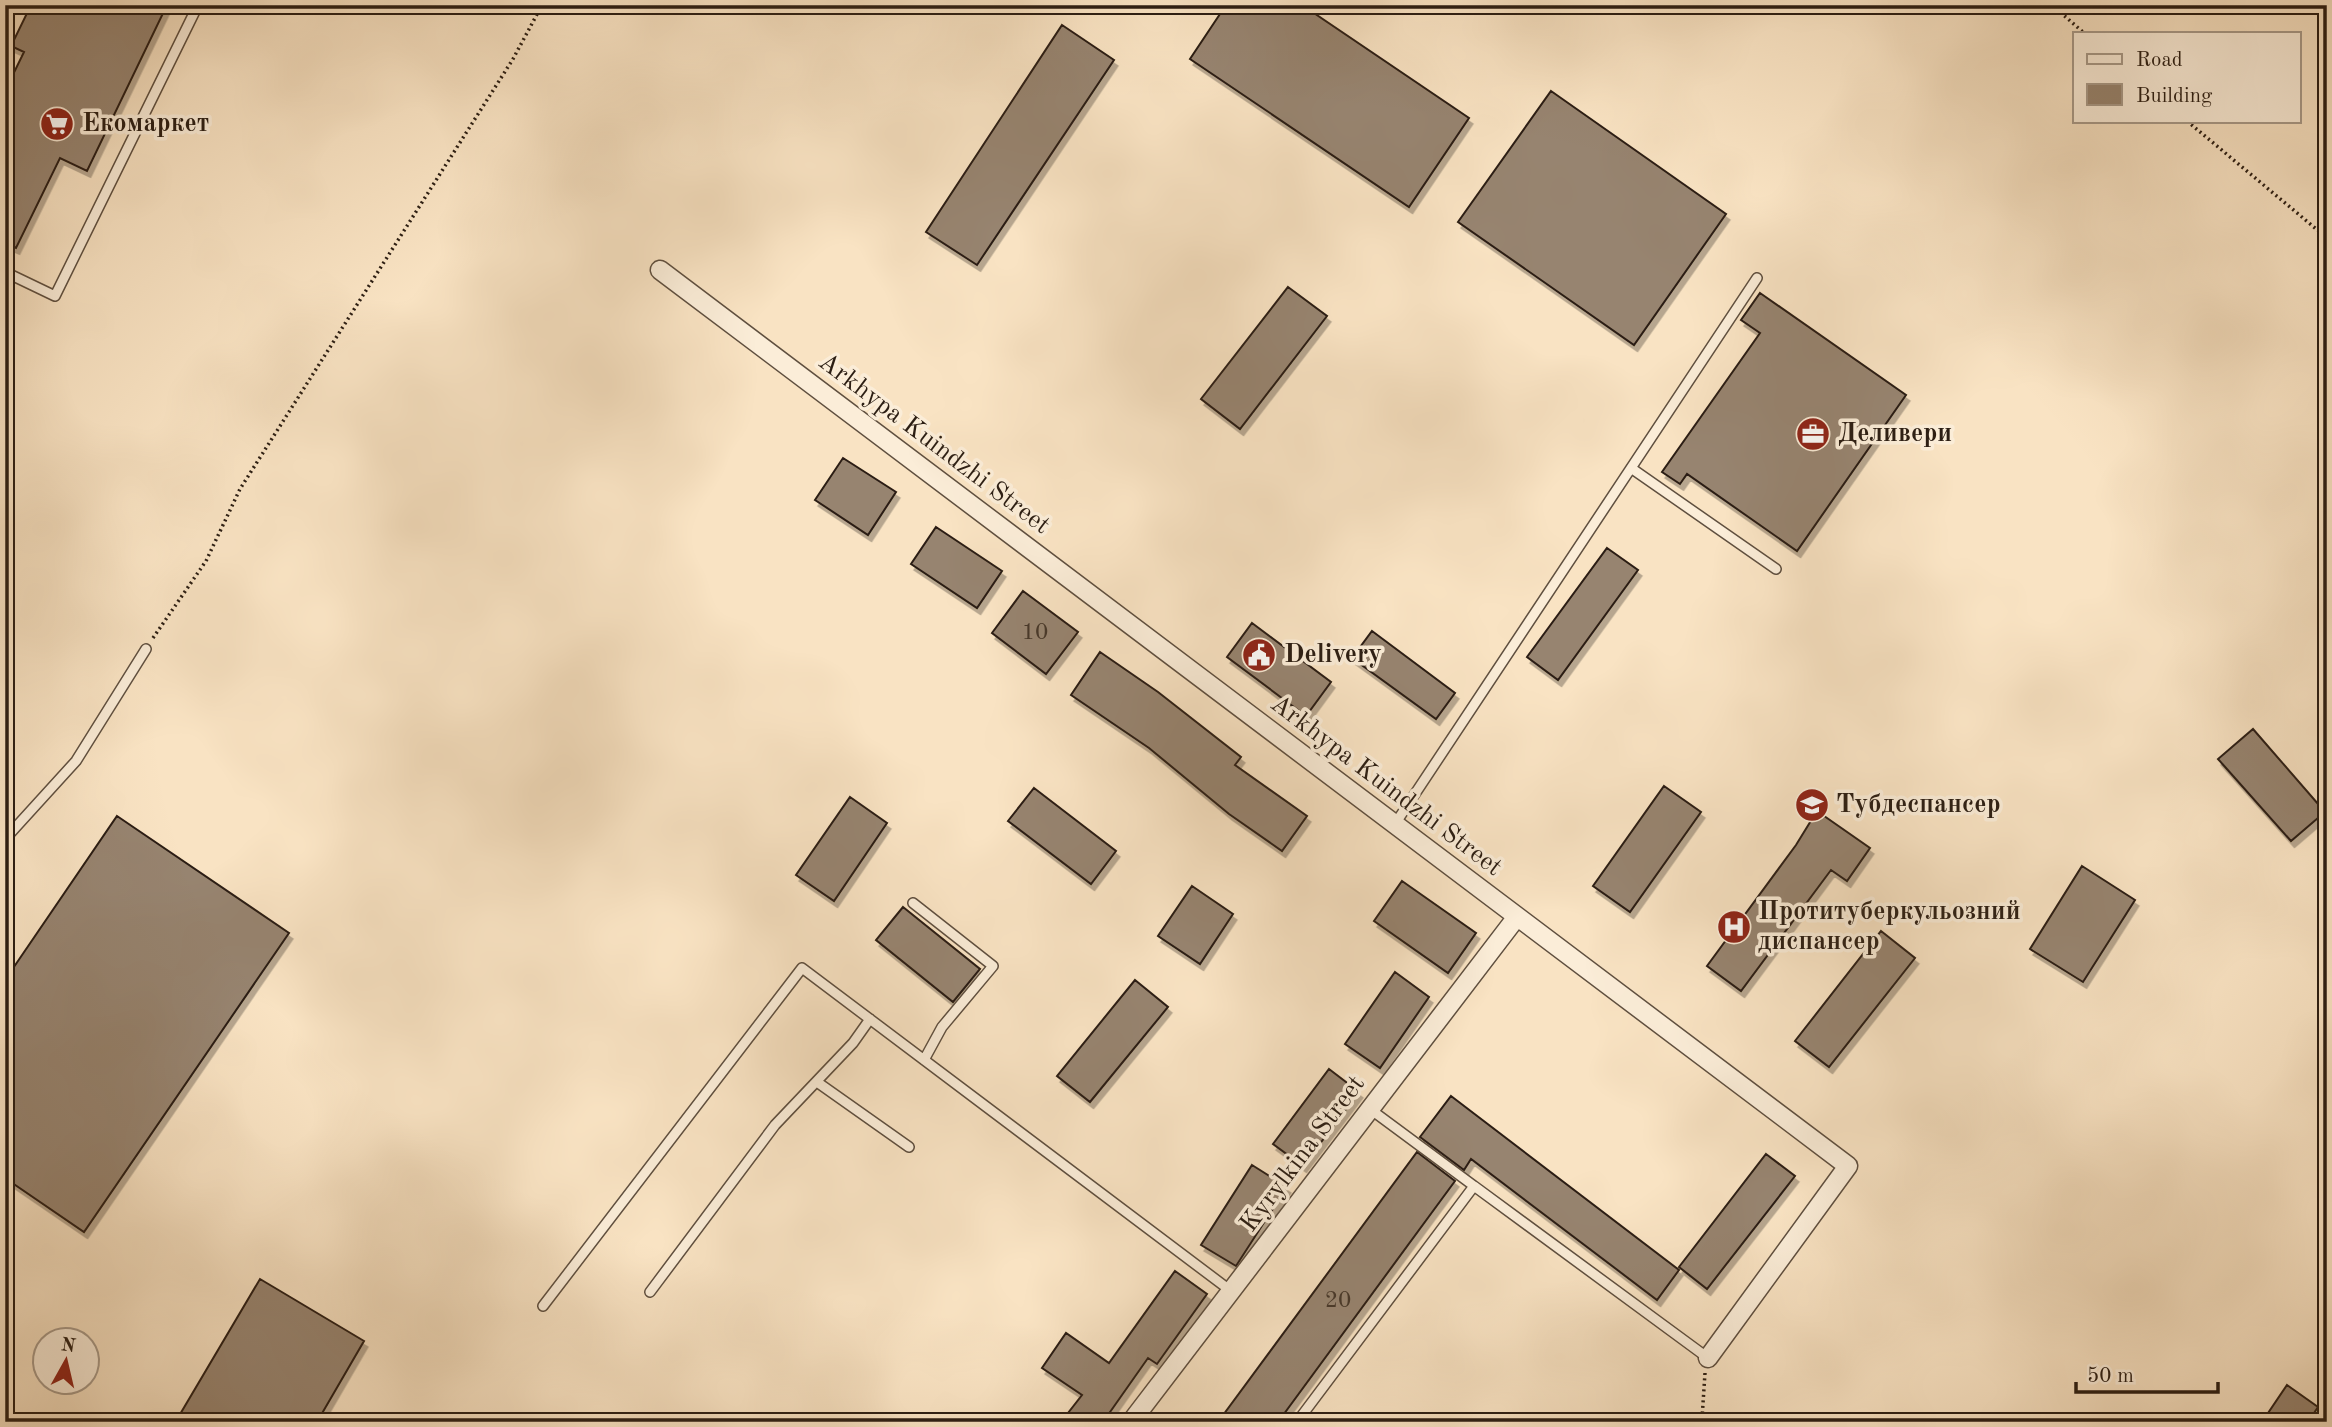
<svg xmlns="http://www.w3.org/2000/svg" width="2332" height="1427" font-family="'Old Standard TT',serif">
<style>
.building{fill:#97846f;stroke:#2c1e13;stroke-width:2;filter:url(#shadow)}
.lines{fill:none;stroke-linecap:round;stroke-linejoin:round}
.lane-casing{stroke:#5f4f3f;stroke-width:12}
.street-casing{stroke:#5f4f3f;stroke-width:21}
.path{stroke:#2c1e13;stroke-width:3.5;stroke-dasharray:2 3.5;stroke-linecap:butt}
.lane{stroke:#fbedd8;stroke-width:9}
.street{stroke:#fbedd8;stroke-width:18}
.labels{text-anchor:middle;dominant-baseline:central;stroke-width:7;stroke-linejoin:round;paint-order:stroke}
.number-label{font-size:23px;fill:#47382a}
.poi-label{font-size:26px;font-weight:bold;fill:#2c1e13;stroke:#fbedd8;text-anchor:start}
.street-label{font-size:26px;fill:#2c1e13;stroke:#fbedd8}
</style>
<defs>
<filter id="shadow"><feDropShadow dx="3.5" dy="6" stdDeviation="0" flood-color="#0004"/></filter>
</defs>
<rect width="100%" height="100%" fill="#f9e3c3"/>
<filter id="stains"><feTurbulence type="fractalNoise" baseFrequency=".00286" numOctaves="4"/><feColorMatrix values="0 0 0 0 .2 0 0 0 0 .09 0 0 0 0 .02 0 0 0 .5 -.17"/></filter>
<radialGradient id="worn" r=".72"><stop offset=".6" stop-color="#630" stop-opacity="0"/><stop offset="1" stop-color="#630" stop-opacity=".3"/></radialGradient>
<path class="building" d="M46,5h121l-80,166 -27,-13 -44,90 -11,-5v-152l19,-39 -13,-6 19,-39 13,6z
M1226,5h76l167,113 -60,89 -219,-148z
M1062,25l52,35 -137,205 -51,-33z
M1551,91l175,123 -92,131 -176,-123z
M1288,287l39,29 -87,113 -39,-30z
M1760,293l146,102 -109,156 -110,-77 -7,10 -18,-12 98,-139 -19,-13z
M843,458l53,34 -28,43 -53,-35z
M936,527l66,44 -25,37 -66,-44z
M1607,548l31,22 -80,110 -31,-23z
M1023,591l55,41 -32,42 -54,-41z
M1252,623l79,59 -25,34 -79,-59z
M1372,631l83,62 -19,26 -84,-61z
M1100,652l58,40 83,65 -6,8 72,51 -25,35 -53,-37 -80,-66 -78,-53z
M2253,729l72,83 -34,29 -73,-82z
M1664,786l37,26 -71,100 -37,-26z
M1034,788l82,63 -25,33 -83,-63z
M850,797l37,26 -53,78 -38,-26z
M1817,811l53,37 -23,33 -16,-11 -90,121 -34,-25 89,-121z
M117,816l172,117 -205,299 -79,-54v-198z
M2082,866l53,34 -52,82 -53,-33z
M1402,881l74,52 -28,40 -74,-52z
M1192,886l41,28 -33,50 -42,-28z
M903,907l77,62 -27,33 -77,-62z
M1881,931l34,27 -86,109 -34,-26z
M1395,972l34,25 -49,71 -35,-24z
M1135,980l33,27 -78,95 -33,-26z
M1329,1069l30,23 -56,74 -30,-22z
M1451,1096l228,174 -22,30 -186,-141 -7,11 -44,-33z
M1417,1152l38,29 -177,241h-60z
M1766,1154l29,22 -88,113 -28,-22z
M1252,1165l35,22 -51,79 -35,-21z
M1175,1271l32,23 -50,70 -9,-6 -45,64h-42l21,-27 -40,-27 24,-35 43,30z
M260,1279l104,62 -47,81h-129l-9,-6z
M2287,1385l31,22 -10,15h-46z"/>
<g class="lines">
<g class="lane-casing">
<path id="lane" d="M5,272l50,24 143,-291
M1631,468l145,101
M1395,824l362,-546
M5,839l71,-78 70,-112
M913,903l80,63 -51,61 -18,33
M817,1082l92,65
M1474,1186l234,172
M650,1292l125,-167 78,-82 17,-24
M543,1306l259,-338 429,323
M1297,1422l177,-236 -104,-77"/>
</g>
<g class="street-casing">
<path id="street" d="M660,270l1188,896 -140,192
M1131,1422l385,-504"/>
</g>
<path class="path" d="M2052,5l32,28
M2187,121l140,117
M153,638l53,-77 34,-72 273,-430 29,-54
M1705,1373l-3,46 4,3"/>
<use href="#lane" class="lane"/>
<use href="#street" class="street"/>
</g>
<defs>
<g id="supermarket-disc" transform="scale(1.75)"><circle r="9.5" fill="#8f2418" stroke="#fbedd8"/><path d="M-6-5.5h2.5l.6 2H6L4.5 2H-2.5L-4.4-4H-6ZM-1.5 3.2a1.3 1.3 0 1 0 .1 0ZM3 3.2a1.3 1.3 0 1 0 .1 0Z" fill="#fff"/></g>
<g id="office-disc" transform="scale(1.75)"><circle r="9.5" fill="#8f2418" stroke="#fbedd8"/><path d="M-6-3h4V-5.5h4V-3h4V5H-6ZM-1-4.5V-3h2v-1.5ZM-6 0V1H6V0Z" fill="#fff"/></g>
<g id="civic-disc" transform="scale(1.75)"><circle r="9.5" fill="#8f2418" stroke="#fbedd8"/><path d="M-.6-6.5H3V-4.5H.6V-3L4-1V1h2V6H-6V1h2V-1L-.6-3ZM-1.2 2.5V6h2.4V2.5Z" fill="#fff"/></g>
<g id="school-disc" transform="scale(1.75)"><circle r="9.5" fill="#8f2418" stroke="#fbedd8"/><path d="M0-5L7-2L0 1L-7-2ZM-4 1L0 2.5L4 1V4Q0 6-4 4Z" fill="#fff"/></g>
<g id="hospital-disc" transform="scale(1.75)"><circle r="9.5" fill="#8f2418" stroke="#fbedd8"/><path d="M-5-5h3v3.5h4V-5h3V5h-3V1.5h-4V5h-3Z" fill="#fff"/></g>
</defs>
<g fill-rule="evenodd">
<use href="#supermarket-disc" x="57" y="124"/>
<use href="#office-disc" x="1813" y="434"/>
<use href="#civic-disc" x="1259" y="655"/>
<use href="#school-disc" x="1812" y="805"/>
<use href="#hospital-disc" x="1734" y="927"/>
</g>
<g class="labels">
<g class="number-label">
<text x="1035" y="632">10</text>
<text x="1338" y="1300">20</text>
</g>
<g class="poi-label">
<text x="82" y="124">Екомаркет</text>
<text x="1838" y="434">Деливери</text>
<text x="1284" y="655">Delivery</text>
<text x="1836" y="805">Тубдеспансер</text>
<text x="1758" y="912">Протитуберкульозний<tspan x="1758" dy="30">диспансер</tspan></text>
</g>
<g class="street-label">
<text transform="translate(934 444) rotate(37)">Arkhypa Kuindzhi Street</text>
<text transform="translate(1386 786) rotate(37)">Arkhypa Kuindzhi Street</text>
<text transform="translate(1303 1154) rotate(-53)">Kyrylkina Street</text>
</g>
</g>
<rect width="2332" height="1427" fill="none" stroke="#f9e3c3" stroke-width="28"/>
<rect x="7" y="7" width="2318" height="1413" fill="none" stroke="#2c1e13" stroke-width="3.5"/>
<rect x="14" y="14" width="2304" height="1399" fill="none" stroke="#2c1e13" stroke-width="2"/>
<rect x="2073" y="32" width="228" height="91" fill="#fbedd8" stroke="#a89a89" stroke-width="2"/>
<rect x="2087" y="54" width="35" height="10" fill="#fbedd8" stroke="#a89a89" stroke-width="2"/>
<text x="2136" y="66" font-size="21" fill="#2c1e13">Road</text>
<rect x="2087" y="84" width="35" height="21" fill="#97846f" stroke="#a89a89" stroke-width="2"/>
<text x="2136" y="102" font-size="21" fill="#2c1e13">Building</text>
<g transform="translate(66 1361) rotate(8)"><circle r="33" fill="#fbedd8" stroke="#a89a89" stroke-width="2"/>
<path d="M0-5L12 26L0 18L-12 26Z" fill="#8f2418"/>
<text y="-10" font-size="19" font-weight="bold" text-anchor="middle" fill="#2c1e13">N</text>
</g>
<path d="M2076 1382v10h142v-10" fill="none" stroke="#2c1e13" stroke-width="3.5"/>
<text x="2087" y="1382" font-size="21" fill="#2c1e13" stroke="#fbedd8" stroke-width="5" paint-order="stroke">50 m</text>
<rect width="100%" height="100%" filter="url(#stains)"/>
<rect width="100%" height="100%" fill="url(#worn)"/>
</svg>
